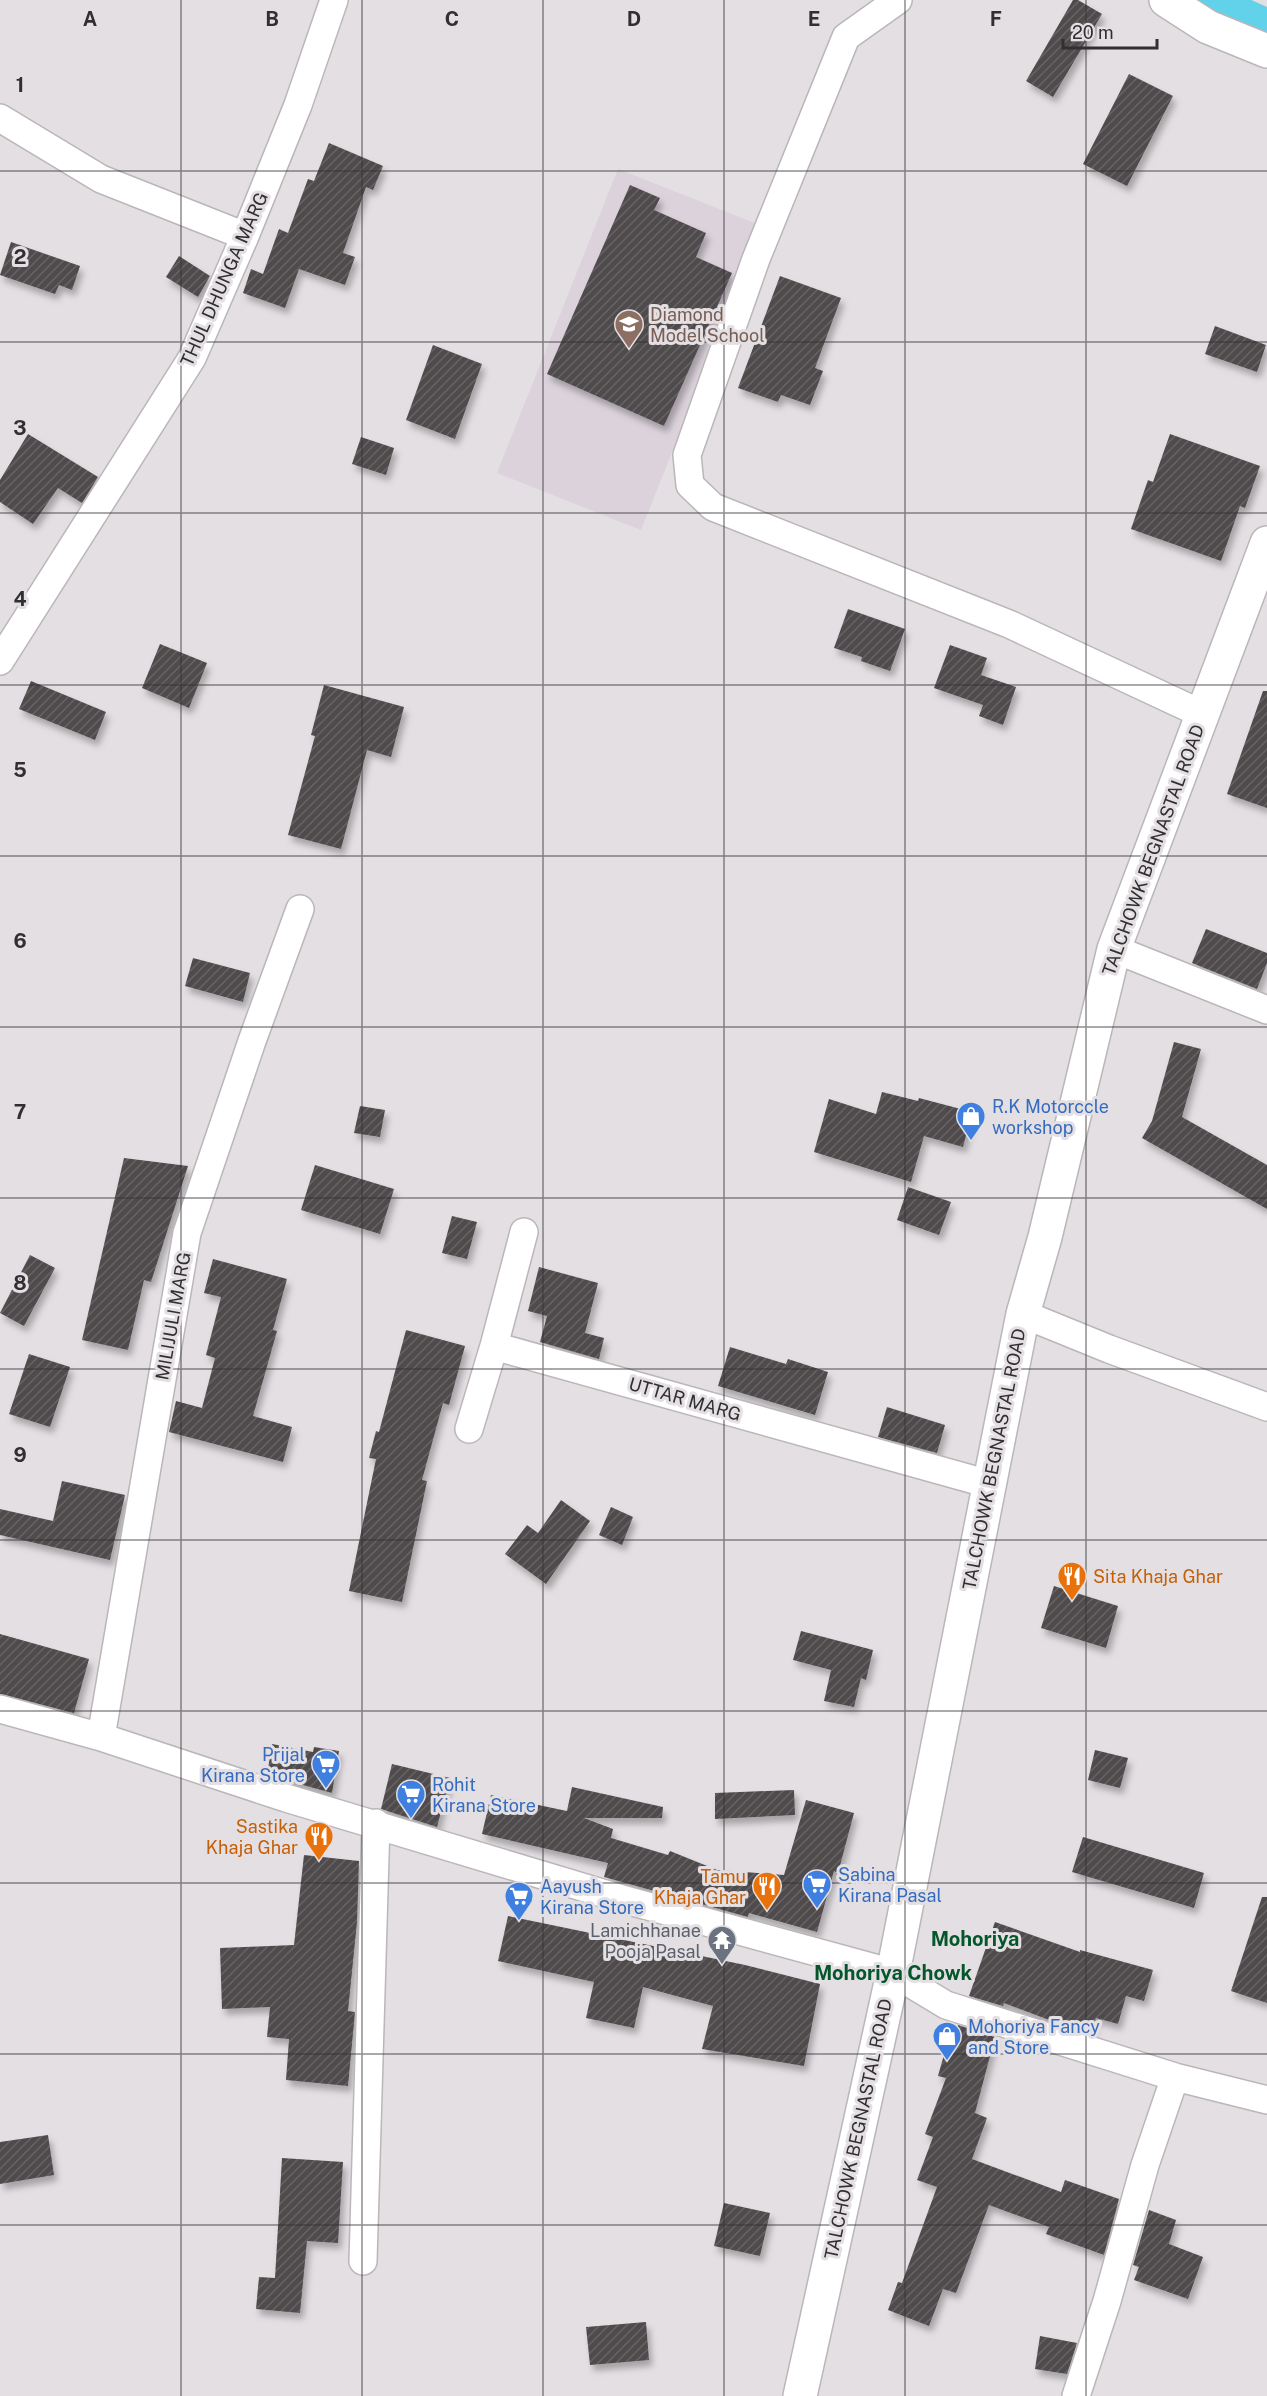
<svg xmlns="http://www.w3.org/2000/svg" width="1267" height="2396" font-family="'Public Sans',sans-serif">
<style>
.built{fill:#dbd2dc}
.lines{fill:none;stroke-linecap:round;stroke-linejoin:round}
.canal{stroke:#62d1ea;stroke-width:33}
.building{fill:url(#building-hatch);filter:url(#shadow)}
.street-casing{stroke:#bab6ba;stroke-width:30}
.secondary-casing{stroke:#bab6ba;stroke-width:36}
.street{stroke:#fff;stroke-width:27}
.secondary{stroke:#fff;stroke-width:33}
.grid{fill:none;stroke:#312f31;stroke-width:1.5;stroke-opacity:0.55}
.labels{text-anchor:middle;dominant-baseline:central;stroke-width:6;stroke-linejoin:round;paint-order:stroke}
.street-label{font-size:18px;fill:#312f31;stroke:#e3dfe3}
.education-label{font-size:18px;fill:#785e54;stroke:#e3dfe3;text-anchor:start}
.shop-label{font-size:18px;fill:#366cbe;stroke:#e3dfe3;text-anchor:start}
.food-label{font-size:18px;fill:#c56008;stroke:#e3dfe3;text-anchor:end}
.worship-label{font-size:18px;fill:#5b616d;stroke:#e3dfe3;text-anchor:end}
.neighbourhood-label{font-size:20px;font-weight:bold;fill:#05562b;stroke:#e3dfe3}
.grid-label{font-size:20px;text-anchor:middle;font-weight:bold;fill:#312f31;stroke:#e3dfe3;stroke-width:6;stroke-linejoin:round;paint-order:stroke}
</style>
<defs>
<pattern id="building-hatch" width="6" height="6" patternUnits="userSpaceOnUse" patternTransform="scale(1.5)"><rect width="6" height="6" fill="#4f4b4d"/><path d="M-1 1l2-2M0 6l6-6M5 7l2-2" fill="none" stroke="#666364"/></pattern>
<filter id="shadow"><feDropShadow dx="3.5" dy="6" stdDeviation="3" flood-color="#0004"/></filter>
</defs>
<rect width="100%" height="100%" fill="#e3dfe3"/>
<path class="built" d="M618,169l144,57 -121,304 -144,-57z"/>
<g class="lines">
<path class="canal" d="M1211,0l56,25"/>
</g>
<path class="building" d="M1073,0h5l24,14 -49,83 -27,-16z
M1129,74l44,22 -46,90 -44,-22z
M329,143l54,23 -10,24 -7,-3 -23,66 12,4 -10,28 -46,-16 -14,39 -42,-15 8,-24 12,5 16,-45 9,4 20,-54 6,2z
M630,185l30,13 -6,12 52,23 -10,24 36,16 -68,153 -117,-52z
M11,242l69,24 -8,24 -13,-5 -4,9 -55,-19z
M179,256l31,20 -12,21 -32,-20z
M780,276l61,22 -26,70 8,3 -13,34 -29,-10 -3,7 -40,-14z
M1215,326l51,19 -9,27 -52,-18z
M433,345l49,19 -27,75 -49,-19z
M28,434l70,43 -16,26 -24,-15 -25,36 -33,-22v-22z
M1170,434l90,32 -15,42 -5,-2 -19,55 -90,-32 17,-49 5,2z
M361,437l33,11 -8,27 -34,-11z
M848,609l57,20 -15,42 -29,-10 1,-4 -28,-9z
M160,644l47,19 -18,45 -47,-20z
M950,645l37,13 -6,17 35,12 -13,38 -24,-9 4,-11 -49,-17z
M31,681l75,31 -11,28 -76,-31z
M324,685l80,22 -13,50 -24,-7 -26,99 -53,-14 27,-99 -4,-1z
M1263,691h4v117l-40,-14z
M1206,929l61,24v10l-10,26 -65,-26z
M193,958l57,15 -7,29 -58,-16z
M1174,1042l27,7 -19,68 85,48v44l-125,-71 10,-17z
M882,1092l36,9 1,-3 53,14 -9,35 -39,-11 -13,46 -97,-30 15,-53 47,15z
M360,1106l25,4 -5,27 -26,-4z
M124,1158l64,8 -37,116 -7,-2 -16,70 -46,-10z
M315,1165l79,24 -14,45 -79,-24z
M908,1187l43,15 -12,33 -42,-15z
M452,1216l25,6 -10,37 -25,-6z
M30,1255l25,13 -31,58 -24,-13z
M213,1259l74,20 -14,51 4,1 -24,85 39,11 -9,35 -114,-30 7,-31 26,7 13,-50 -9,-3 15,-58 -17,-4z
M539,1267l59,16 -13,50 19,5 -5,21 -59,-17 7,-26 -19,-5z
M406,1330l59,16 -16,59 -6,-2 -21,77 5,1 -25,121 -53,-11 27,-132 -7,-1 7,-27 3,1z
M730,1347l56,17 2,-5 40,13 -13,43 -97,-29z
M29,1354l41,13 -20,60 -41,-13z
M887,1407l58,18 -8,28 -59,-16z
M62,1481l63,14 -15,65 -110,-25v-26l53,12z
M561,1500l29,21 -44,63 -41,-30 22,-29 11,8z
M611,1507l22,10 -11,28 -23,-10z
M1054,1586l64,20 -12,42 -65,-20z
M801,1631l72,19 -7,30 -5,-2 -7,29 -30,-6 7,-31 -38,-10z
M0,1634l89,25 -15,54 -74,-19z
M272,1744l41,8 1,-5 25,4 -7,42 -65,-18z
M1095,1750l33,8 -8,30 -32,-8z
M392,1764l58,14 -13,49 -56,-18z
M572,1787l91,20 -1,11h-78l29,11 -2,9 57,17 2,-4 47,19 67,5 22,-75 48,13 -16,60 -4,-2 -17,61 -68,-19 -1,4 -144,-40 4,-14 -126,-29 9,-39 76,16z
M794,1790l1,25 -80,4v-26z
M1083,1837l121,36 -10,35 -122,-36z
M304,1855l55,6 -2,61 -9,89 7,1 -7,74 -62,-6 3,-41 -22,-2 3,-30 -48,2 -2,-61 74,-3z
M1262,1897h5v106l-36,-12z
M508,1916l237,49 75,19 -16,82 -102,-17 11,-43 -70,-19 -9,41 -48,-10 8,-36 -96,-21z
M995,1922l85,30v-2l73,20 -9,31 -18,-5 -8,28 -22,-6 -5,15 -31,-9 -56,-21 -1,3 -34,-10z
M958,2025l37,12 -20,76 12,5 -15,41 89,33 4,-12 54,19 -15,56 -58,-21 3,-7 -60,-22 -33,88 -13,-4 -14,37 -41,-16 10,-28 4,1 35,-96 -20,-7 16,-43 -8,-3 21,-56 -8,-2 13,-46 5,1z
M48,2135l6,40 -54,9v-42z
M282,2158l61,4 -5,81 -31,-2 -7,72 -44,-4 3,-32 16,1z
M724,2203l46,10 -10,43 -46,-10z
M1149,2210l27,10 -7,24 34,13 -15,42 -54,-19 5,-13 -6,-2z
M646,2322l3,38 -59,5 -4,-38z
M1040,2336l37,7 -10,31 -32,-5z"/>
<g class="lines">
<g class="street-casing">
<path id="street" d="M898,0l-52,37 -90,222 -69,196 3,30 23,22 296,117 193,90
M0,118l101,61 144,57
M0,661l192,-303 53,-122 53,-131 36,-105
M1114,949l153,61
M524,1232l-30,114 495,138
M1023,1314l86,35 158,58
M469,1429l25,-83
M0,1709l101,28 185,61 336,101 271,74 53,32 229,72 92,23
M101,1737l86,-504 65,-192 48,-132
M363,2261l13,-438
M1076,2396l31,-95 38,-136 30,-88"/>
</g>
<g class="secondary-casing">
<path id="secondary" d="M1166,0l42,27 59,24
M800,2396l93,-423 130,-659 22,-77 69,-288 153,-406"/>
</g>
<use href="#street" class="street"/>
<use href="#secondary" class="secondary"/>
</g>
<path class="grid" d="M181,0v2396M362,0v2396M543,0v2396M724,0v2396M905,0v2396M1086,0v2396M0,171h1267M0,342h1267M0,513h1267M0,685h1267M0,856h1267M0,1027h1267M0,1198h1267M0,1369h1267M0,1540h1267M0,1711h1267M0,1883h1267M0,2054h1267M0,2225h1267"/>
<defs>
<g id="school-pin" transform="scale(1.5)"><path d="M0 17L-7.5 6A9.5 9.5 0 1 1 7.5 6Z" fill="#8d6e63" stroke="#e3dfe3"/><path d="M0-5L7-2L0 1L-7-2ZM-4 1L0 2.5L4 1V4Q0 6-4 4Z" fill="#fff"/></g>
<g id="shop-pin" transform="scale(1.5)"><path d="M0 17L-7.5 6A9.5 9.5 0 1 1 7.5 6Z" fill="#3f7fe0" stroke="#e3dfe3"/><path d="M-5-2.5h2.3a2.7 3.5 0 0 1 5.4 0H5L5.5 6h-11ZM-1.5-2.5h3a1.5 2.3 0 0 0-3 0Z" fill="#fff"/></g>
<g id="restaurant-pin" transform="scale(1.5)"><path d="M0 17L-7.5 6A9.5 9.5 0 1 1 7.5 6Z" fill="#e8710a" stroke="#e3dfe3"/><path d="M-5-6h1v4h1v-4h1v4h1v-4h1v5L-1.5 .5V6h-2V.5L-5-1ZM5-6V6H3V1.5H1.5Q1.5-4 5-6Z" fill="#fff"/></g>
<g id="supermarket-pin" transform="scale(1.5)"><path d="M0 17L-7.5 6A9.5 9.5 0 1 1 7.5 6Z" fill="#3f7fe0" stroke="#e3dfe3"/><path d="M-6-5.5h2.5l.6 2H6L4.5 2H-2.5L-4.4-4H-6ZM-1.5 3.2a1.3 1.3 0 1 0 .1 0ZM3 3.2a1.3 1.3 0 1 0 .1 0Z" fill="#fff"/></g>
<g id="temple-pin" transform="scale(1.5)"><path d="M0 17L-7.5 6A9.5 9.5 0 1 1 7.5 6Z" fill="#6b7280" stroke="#e3dfe3"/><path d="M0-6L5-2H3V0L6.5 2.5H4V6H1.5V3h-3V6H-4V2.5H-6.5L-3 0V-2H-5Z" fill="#fff"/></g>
</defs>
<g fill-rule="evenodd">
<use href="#school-pin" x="629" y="324"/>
<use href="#shop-pin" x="971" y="1116"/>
<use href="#restaurant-pin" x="1072" y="1576"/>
<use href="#supermarket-pin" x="326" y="1764"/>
<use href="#supermarket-pin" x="411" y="1794"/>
<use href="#restaurant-pin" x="319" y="1836"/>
<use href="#supermarket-pin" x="817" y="1884"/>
<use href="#restaurant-pin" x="767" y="1886"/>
<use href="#supermarket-pin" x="519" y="1896"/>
<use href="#temple-pin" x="722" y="1940"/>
<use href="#shop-pin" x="947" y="2036"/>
</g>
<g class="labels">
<g class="street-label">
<text transform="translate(224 279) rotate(-66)">THUL DHUNGA MARG</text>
<text transform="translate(1153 850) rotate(-70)">TALCHOWK BEGNASTAL ROAD</text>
<text transform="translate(173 1316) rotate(-80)">MILIJULI MARG</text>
<text transform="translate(685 1399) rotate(16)">UTTAR MARG</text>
<text transform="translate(994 1459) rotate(-79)">TALCHOWK BEGNASTAL ROAD</text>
<text transform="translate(858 2129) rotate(-78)">TALCHOWK BEGNASTAL ROAD</text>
</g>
<g class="education-label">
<text x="650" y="314">Diamond<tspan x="650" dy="21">Model School</tspan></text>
</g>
<g class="shop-label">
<text x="992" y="1106">R.K Motorccle<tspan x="992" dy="21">workshop</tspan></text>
<text x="305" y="1754" text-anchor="end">Prijal<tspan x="305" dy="21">Kirana Store</tspan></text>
<text x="432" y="1784">Rohit<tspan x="432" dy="21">Kirana Store</tspan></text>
<text x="838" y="1874">Sabina<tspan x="838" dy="21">Kirana Pasal</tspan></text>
<text x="540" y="1886">Aayush<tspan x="540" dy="21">Kirana Store</tspan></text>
<text x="968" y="2026">Mohoriya Fancy<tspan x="968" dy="21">and Store</tspan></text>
</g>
<g class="food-label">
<text x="1093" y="1576" text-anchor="start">Sita Khaja Ghar</text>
<text x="298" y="1826">Sastika<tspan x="298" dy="21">Khaja Ghar</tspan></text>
<text x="746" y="1876">Tamu<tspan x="746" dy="21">Khaja Ghar</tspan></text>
</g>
<g class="worship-label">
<text x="701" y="1930">Lamichhanae<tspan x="701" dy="21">Pooja Pasal</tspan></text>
</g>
<g class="neighbourhood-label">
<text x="975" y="1939">Mohoriya</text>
<text x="893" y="1973">Mohoriya Chowk</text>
</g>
</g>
<g class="grid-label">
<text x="90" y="26">A</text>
<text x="272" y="26">B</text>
<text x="452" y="26">C</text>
<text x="634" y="26">D</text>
<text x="814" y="26">E</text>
<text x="996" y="26">F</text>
<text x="20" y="92">1</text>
<text x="20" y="264">2</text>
<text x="20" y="435">3</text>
<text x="20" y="606">4</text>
<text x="20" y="777">5</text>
<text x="20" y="948">6</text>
<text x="20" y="1119">7</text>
<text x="20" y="1290">8</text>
<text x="20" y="1462">9</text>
</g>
<path d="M1063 39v9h94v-9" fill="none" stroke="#312f31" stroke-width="3"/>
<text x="1072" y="39" font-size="18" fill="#312f31" stroke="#e3dfe3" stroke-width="4.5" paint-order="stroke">20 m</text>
</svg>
